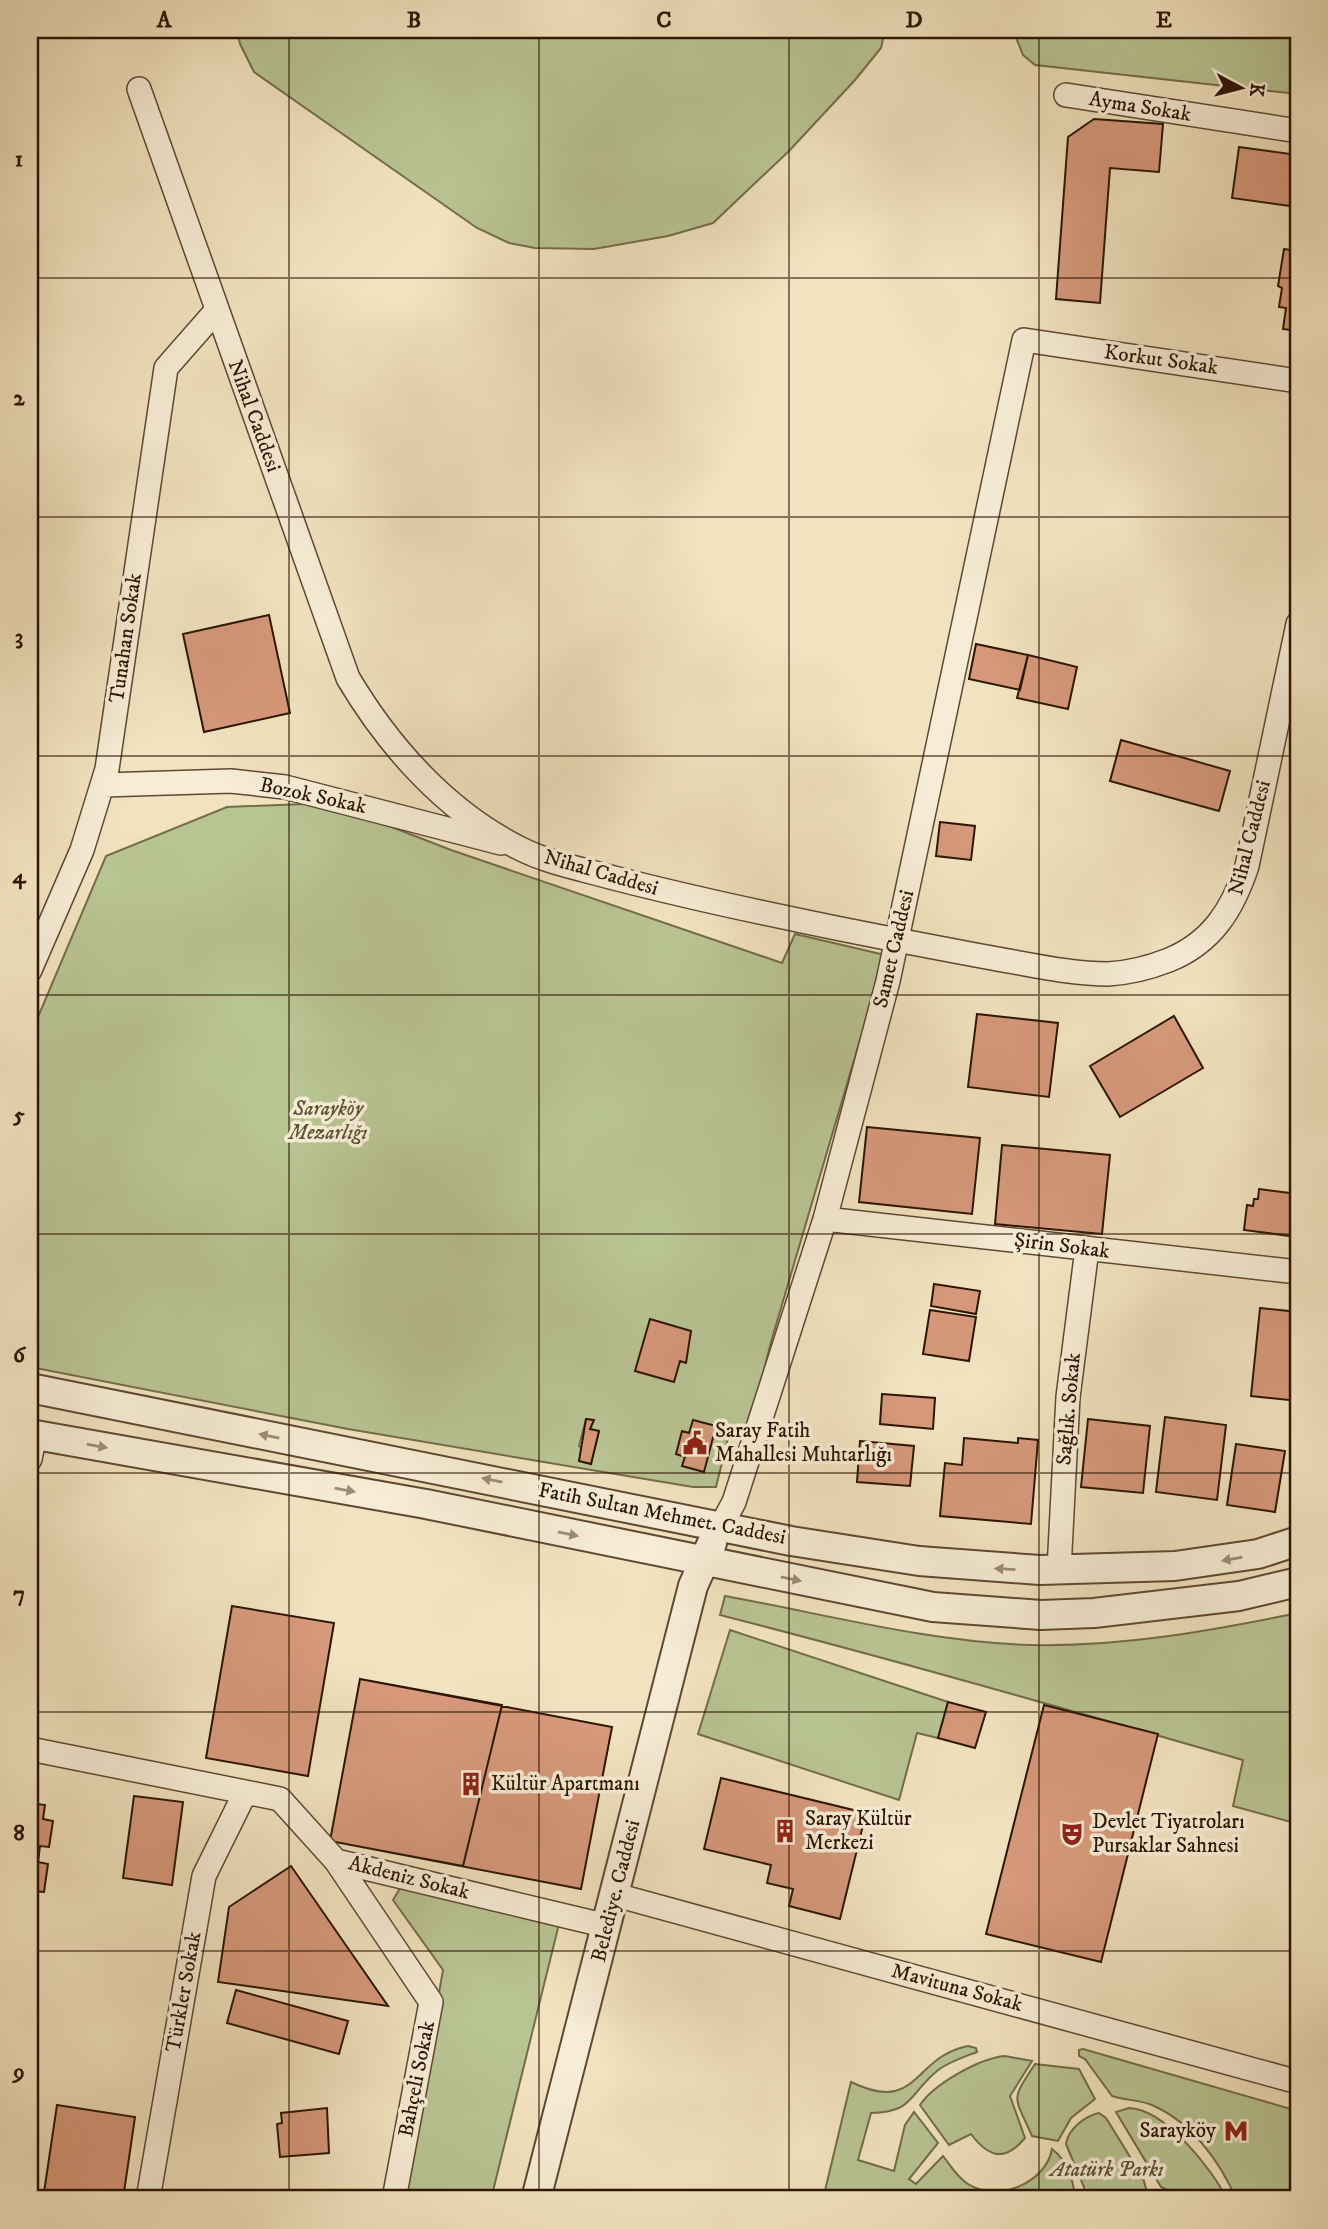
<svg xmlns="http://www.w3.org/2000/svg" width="1328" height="2229" font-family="'IM FELL DW Pica',serif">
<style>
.green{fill:#b9c493;stroke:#736c4b;stroke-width:2;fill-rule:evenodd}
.building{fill:#d6997b;stroke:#2d1503;stroke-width:2}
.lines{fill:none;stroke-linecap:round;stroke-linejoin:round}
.minor-casing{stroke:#5e4832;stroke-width:26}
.tertiary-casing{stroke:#5e4832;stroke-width:32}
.minor{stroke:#f7edd6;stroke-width:23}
.tertiary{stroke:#f7edd6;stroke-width:28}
.oneway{fill:#9c8c77}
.grid{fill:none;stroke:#2d1503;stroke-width:2;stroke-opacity:0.55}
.labels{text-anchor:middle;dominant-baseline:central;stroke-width:7;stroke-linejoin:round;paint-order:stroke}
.street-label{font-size:21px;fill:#2d1503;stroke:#f7edd6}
.park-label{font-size:21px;font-style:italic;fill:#5e5235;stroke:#f7edd6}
.poi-label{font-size:21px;fill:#2d1503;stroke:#f7edd6;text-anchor:start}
.neatline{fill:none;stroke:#2d1503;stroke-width:2.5}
.grid-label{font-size:23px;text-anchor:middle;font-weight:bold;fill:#2d1503}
</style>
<rect width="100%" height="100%" fill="#f2e3c0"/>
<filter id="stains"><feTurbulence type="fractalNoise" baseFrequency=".00286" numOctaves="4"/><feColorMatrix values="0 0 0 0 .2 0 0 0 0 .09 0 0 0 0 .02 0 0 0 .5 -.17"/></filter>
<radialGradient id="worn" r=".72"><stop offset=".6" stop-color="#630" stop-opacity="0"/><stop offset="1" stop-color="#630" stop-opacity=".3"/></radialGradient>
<path class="green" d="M237,30h648l-4,18 -26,32 -66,71 -76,72 -45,13 -74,13 -59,-1 -26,-5 -32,-15 -223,-156 -14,-28z
M1013,30h285v64l-263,-29 -12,-10z
M330,803l121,47 331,113 13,-29 90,21 -114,387 -23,92 -18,-4 -14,57h-23l-345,-58 -318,-62v-331l76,-180 121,-49zM586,1419l7,1 -3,9 9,2 -8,33 -12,-3 3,-13 -3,-2z
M725,1596c100,18 203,46 305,49 92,2 179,-14 268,-32v211l-65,-18 10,-46c-174,-50 -347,-100 -523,-145z
M730,1630l218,72 -10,36 -21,-5 -18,67 -201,-66z
M406,1878l150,34 2,16 -67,271h-88l40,-229 -50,-70z
M968,2046l8,2 1,4c-13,5 -29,10 -40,19 -29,24 -23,41 -66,42l-13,47 36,11 11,-46 9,-13 24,31 -29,36 7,5 27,-28c8,10 14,21 25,28 30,19 78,-1 84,-35 15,11 22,32 23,50h-252l28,-117c68,33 61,-25 117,-36z
M1083,2049l215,62v52l-8,36h-54c-15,-36 -44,-76 -82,-93 -14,-7 -28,-5 -42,-10l-27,-37 -6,-3v-6z
M1005,2056l27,5 -22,35 15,42c-20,24 -36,20 -54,-4l-22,11 -29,-40c14,-21 60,-47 85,-49z
M1035,2064l44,5 16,30 -24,19 -13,23 -26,-5c-18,-41 -22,-34 3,-72z
M1129,2108c36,1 83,61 98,91h-42l-24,-12 -45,-75z
M1099,2113l7,5 37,60 6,21h-63l-2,-12 -18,-43c2,-15 19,-28 33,-31z"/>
<path class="building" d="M1094,119l69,5 -4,48 -49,-4 -10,135 -44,-4 12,-162z
M1239,147l59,8v52l-66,-9z
M1284,249l14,2v80l-15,-2 3,-21 -7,-1 3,-19 -4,-2z
M269,615l21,98 -86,19 -21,-98z
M976,644l52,11 -8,35 -51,-11z
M1028,655l49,12 -9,42 -51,-11z
M1121,740l109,31 -11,40 -109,-30z
M940,822l35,4 -4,34 -35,-4z
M977,1014l81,9 -9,74 -81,-10z
M1174,1016l29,52 -83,49 -30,-51z
M867,1127l113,11 -8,76 -113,-12z
M1002,1145l108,10 -8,79 -107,-10z
M1259,1189l39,5v43l-54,-7 3,-25 6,1 1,-7h4z
M934,1284l46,7 -4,23 -45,-8z
M1260,1308l38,4v89l-47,-5z
M930,1310l46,7 -7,44 -46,-7z
M650,1319l41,12 -5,32 -6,-2 -6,21 -39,-11z
M882,1394l53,4 -2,31 -53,-5z
M1165,1417l61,8 -9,75 -61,-8z
M586,1419l8,1 -4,9 9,2 -8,33 -12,-3z
M1088,1419l62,7 -7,67 -62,-6z
M693,1420l23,6 -12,46 -22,-6 3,-9 -9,-3 6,-23 7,2z
M964,1438l54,5v-5l20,2 -7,84 -91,-8 5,-53 17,2z
M860,1441l54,5 -4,40 -53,-4z
M1236,1444l49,7 -10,61 -48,-7z
M232,1606l102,17 -26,153 -102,-18z
M360,1679l252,48 -31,162 -251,-48z
M360,1679l142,26 -39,161 -133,-25z
M948,1702l38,10 -11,36 -37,-10z
M1044,1705l114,29 -57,228 -115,-28z
M721,1778l145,35 -26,106 -51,-13 4,-17 -26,-6 4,-18 -67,-16z
M134,1796l49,6 -11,83 -49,-7z
M30,1803l15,2 -2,14 10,2 -4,26 -9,-1 -2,16 10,2 -4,28 -12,-1 -1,10z
M291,1866l97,140 -170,-24 11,-75z
M236,1990l112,31 -9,33 -112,-31z
M57,2105l78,12 -12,82h-80z
M327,2108l2,45 -49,4 -3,-33 5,-1 -1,-10z"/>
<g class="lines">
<g class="minor-casing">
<path id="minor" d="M139,89l209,589c41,69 98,133 171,170 29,15 63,21 95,30 74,19 148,35 222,50 54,11 108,21 161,31 36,6 74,15 111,15 19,-1 43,-7 61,-14 44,-18 64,-52 78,-94l51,-242
M1066,95l232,36
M103,785l128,-4 54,6 216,56
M30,970l52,-120 25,-81 59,-401 50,-57
M825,1219l473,53
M30,1459l5,-24
M713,1541l21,-39 91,-283 63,-238 136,-641 274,41
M1059,1570l9,-173 19,-148
M30,1749l250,50 56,62 271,65
M336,1861l95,141 -37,197
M616,1895l682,187
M148,2199l56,-323 41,-83"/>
</g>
<g class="tertiary-casing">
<path id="tertiary" d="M30,1388l761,153 128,20 121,9 135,-4 83,-12 40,-13
M30,1434l396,70 507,103 108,8 53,-2 145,-17 59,-14
M536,2199l157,-613 19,-43"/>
</g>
<use href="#minor" class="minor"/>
<use href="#tertiary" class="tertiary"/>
</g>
<defs><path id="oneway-solid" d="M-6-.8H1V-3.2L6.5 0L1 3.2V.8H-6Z" transform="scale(1.75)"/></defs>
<g class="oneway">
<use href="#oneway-solid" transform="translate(269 1436) rotate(-169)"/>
<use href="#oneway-solid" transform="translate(97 1446) rotate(10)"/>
<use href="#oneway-solid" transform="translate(492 1480) rotate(-169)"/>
<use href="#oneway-solid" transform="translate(345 1490) rotate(10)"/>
<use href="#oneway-solid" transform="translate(568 1534) rotate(12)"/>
<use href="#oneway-solid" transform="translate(1232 1559) rotate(170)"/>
<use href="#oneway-solid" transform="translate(1005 1569) rotate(-177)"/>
<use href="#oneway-solid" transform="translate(791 1579) rotate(11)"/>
</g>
<path class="grid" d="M289,30v2169M539,30v2169M789,30v2169M1039,30v2169M30,278h1268M30,517h1268M30,756h1268M30,995h1268M30,1234h1268M30,1473h1268M30,1712h1268M30,1951h1268"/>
<defs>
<g id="civic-bare" transform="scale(1.89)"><path d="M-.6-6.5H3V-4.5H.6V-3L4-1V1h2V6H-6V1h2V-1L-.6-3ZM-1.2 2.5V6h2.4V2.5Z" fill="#8f2418" stroke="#f7edd6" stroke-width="2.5" paint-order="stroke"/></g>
<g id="building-bare" transform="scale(1.89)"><path d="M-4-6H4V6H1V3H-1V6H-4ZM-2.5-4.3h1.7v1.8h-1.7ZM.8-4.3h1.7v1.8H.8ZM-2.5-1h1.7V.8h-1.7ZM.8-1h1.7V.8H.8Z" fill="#8f2418" stroke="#f7edd6" stroke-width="2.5" paint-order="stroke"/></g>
<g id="theatre-bare" transform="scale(1.89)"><path d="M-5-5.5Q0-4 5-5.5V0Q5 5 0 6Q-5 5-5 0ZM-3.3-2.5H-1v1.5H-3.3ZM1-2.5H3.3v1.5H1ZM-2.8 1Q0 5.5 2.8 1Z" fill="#8f2418" stroke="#f7edd6" stroke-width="2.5" paint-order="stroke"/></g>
<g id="metro-bare" transform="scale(1.89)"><path d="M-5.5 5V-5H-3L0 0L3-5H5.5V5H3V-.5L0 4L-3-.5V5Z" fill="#8f2418" stroke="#f7edd6" stroke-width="2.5" paint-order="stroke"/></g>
</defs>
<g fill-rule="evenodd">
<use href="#civic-bare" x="695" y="1443"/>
<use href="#building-bare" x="471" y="1784"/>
<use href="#building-bare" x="785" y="1831"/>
<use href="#theatre-bare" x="1072" y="1834"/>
<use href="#metro-bare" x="1236" y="2131"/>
</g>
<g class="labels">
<g class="street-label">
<text transform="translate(1140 107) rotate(9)">Ayma Sokak</text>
<text transform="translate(1161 360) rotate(8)">Korkut Sokak</text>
<text transform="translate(254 416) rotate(70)">Nihal Caddesi</text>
<text transform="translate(126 638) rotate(-82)">Tunahan Sokak</text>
<text transform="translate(313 796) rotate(12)">Bozok Sokak</text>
<text transform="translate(1250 838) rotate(-76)">Nihal Caddesi</text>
<text transform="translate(601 873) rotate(16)">Nihal Caddesi</text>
<text transform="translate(894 949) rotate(-77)">Samet Caddesi</text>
<text transform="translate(1062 1246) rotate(7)">Şirin Sokak</text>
<text transform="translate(1069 1409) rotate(-85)">Sağlık. Sokak</text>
<text transform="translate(662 1514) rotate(11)">Fatih Sultan Mehmet. Caddesi</text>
<text transform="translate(409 1878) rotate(14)">Akdeniz Sokak</text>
<text transform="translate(616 1891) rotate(-76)">Belediye. Caddesi</text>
<text transform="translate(957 1988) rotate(15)">Mavituna Sokak</text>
<text transform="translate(184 1992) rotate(-80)">Türkler Sokak</text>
<text transform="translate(417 2079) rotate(-79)">Bahçeli Sokak</text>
</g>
<g class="park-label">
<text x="328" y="1109">Sarayköy<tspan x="328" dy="24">Mezarlığı</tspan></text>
<text x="1107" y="2170">Atatürk Parkı</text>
</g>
<g class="poi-label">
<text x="715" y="1431">Saray Fatih<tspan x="715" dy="24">Mahallesi Muhtarlığı</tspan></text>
<text x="491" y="1784">Kültür Apartmanı</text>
<text x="805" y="1819">Saray Kültür<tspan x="805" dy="24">Merkezi</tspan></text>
<text x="1092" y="1822">Devlet Tiyatroları<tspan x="1092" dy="24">Pursaklar Sahnesi</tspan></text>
<text x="1216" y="2131" text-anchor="end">Sarayköy</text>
</g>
</g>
<rect width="1328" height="2229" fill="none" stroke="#f2e3c0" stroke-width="77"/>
<g transform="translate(1241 88) rotate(97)" stroke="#f7edd6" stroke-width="5" paint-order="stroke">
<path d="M0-5L12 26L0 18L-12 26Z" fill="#2d1503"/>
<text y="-10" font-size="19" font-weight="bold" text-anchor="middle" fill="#2d1503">K</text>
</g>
<rect x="38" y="38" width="1252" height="2152" class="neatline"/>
<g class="grid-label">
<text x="164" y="27">A</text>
<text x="414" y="27">B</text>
<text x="664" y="27">C</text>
<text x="914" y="27">D</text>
<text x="1164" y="27">E</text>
<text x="19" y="166">1</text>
<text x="19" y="405">2</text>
<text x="19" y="644">3</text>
<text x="19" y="883">4</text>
<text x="19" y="1122">5</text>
<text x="19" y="1362">6</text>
<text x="19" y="1601">7</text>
<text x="19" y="1840">8</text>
<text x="19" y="2079">9</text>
</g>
<rect width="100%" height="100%" filter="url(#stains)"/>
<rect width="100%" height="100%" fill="url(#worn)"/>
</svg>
